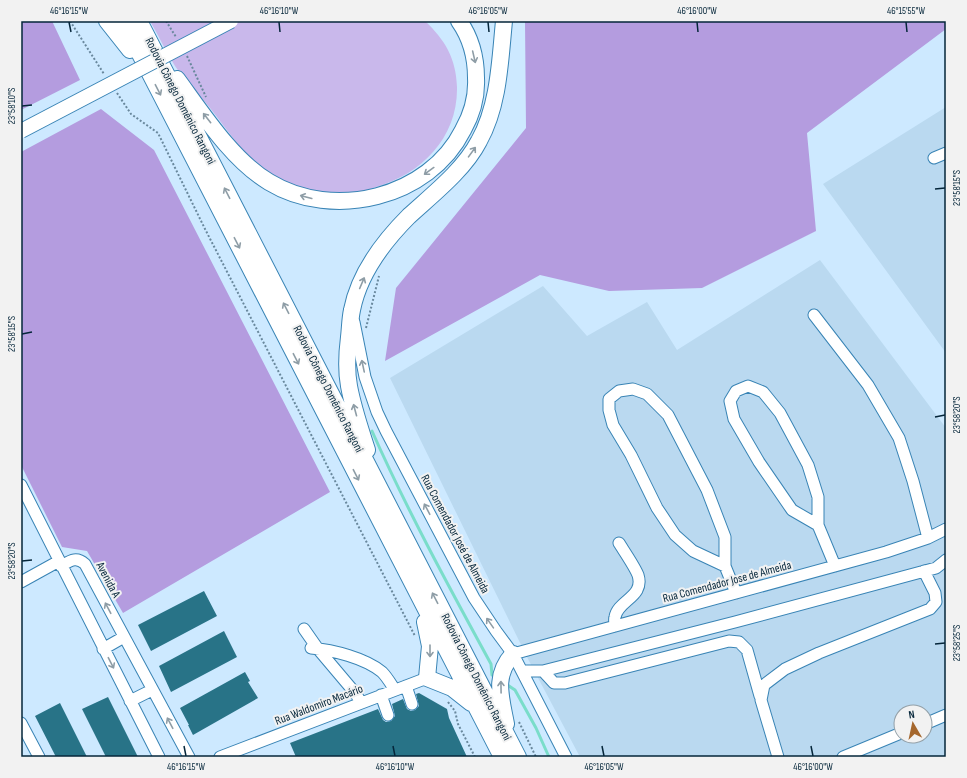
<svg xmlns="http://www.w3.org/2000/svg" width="967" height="778" font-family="'Sofia Sans Condensed',sans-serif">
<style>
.built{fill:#bad9f0;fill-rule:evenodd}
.green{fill:#c9b8eb}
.forest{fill:#b49cdf}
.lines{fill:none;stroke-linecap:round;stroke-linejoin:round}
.stream{stroke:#7addca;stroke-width:3}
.building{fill:#287387}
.minor-casing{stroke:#3984b5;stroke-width:13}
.highway-casing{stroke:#3984b5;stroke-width:18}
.path{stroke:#69889d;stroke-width:2;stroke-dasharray:2 2;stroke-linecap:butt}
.minor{stroke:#fff;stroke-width:11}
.highway{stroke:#fff;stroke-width:16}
.major-bridge-casing{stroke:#3984b5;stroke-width:16;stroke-linecap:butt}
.major-bridge{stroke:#fff;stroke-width:14}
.oneway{stroke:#8e9da6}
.ticks{fill:none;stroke:#05263a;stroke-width:1.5}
.labels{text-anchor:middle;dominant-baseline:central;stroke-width:4;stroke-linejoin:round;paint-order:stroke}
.street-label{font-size:12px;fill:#05263a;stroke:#f2f2f2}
.neatline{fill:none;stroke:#05263a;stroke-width:1.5}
.ticks-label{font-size:10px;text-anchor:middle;fill:#05263a}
</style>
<rect width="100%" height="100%" fill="#cde9ff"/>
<path class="built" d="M946,107v246l-123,-169z
M820,260l126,168v329h-366l-52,-98 -138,-281 153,-92 44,50 60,-34 30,48zM901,712h24v24h-24z"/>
<path class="green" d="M150,21h275c20,19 31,37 32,66 1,50 -35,87 -81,100 -7,2 -14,5 -20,6 -28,2 -55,-2 -80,-15 -28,-15 -46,-45 -66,-70 -11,-14 -25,-27 -35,-42 -9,-14 -16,-30 -25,-45z"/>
<path class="forest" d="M21,21h31l28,59 -59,30z
M525,21h421v8l-139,104 9,98 -114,57 -93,3 -69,-16 -155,86 11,-73 130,-160z
M101,109l53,41 176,342 -207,121 -36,-62 -25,-4 -41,-82v-313z"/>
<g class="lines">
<path class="stream" d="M372,431c35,79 77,156 119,233l1,11 3,1
M506,684l9,6 21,38 13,29"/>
</g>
<path class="building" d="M204,591l13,25 -66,35 -13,-26z
M224,631l13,26 -66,35 -12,-26z
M245,672l5,9 -2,1 10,16 -65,37 -5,-10h1l-9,-17z
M419,693l28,16 2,9 18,39h-171l-6,-14 88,-34 5,11 3,2 5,-1 4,-5 -3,-12 11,-5 4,10 4,2 4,-1 4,-4 -3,-12z
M108,697l30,60h-32l-24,-48z
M60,703l27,54h-31l-21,-41z"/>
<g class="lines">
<g class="minor-casing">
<path id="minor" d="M934,158l12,-5
M814,315l54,70 31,53 14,43 15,57
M354,322l11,55 12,35 9,19 88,167 22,33 17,23 53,103
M21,485l138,272
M818,525l-26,-15 -33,-48 -25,-43 -4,-18 6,-10 12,-5 15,6 17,21 28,52 10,32v28l17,41
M61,566c9,-5 15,-10 24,-2l104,193
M725,566l-32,-15 -18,-16 -18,-27 -26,-53 -18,-30 -4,-15v-11l10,-8 14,-2 14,5 21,21 39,75 18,47v29l11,27
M21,582l38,-21
M615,626c0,-3 -1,-7 0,-9 3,-17 30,-20 23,-42 -3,-8 -14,-24 -19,-32
M304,629l14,20 38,45 5,9
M311,648c22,2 54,10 71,24 5,5 9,12 13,18
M103,649l21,-12
M513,654l373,-102 42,-14 18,-9
M522,671h21l192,-49 201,-54 10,-8
M543,671l11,12h11l164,-42 10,1 8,8 13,46
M406,686l6,18
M381,695l7,20
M130,701l22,-11
M21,723l18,34
M925,724l21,-9
M220,757l207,-79
M778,757l-17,-57 3,-15 21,-16 34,-16 111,-44 6,-7 -1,-9 -11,-22
M843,757l58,-24"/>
</g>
<g class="highway-casing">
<path id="highway" d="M107,21l23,29
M123,21l379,736
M139,21l379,736
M177,79c25,34 55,81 92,103 64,39 160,16 194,-52 9,-16 14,-33 13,-52 0,-20 -5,-40 -17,-57
M367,450c-7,-22 -14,-42 -18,-64 -3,-16 -2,-33 0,-49 1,-8 1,-18 3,-27 7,-36 32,-69 57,-94 24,-22 55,-46 70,-75 20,-36 21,-80 25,-120
M425,622l5,24 -3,32 25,10 19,15
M506,724c-5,-27 -13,-48 7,-70"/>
</g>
<path class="path" d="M70,21l34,53
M166,21l10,16
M187,56l19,41
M117,93l14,21 27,19 47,96 210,407
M366,328l13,-52
M448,702l7,9 3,13 17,33
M519,722l17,35"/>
<use href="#minor" class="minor"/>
<use href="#highway" class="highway"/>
<g class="major-bridge-casing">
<path id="major-bridge" d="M21,131l210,-110"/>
</g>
<use href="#major-bridge" class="major-bridge"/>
</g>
<defs><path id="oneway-shaft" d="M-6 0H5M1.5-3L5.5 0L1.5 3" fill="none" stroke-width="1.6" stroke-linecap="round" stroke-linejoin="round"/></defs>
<g class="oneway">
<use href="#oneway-shaft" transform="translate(474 57) rotate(77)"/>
<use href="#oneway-shaft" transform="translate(158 90) rotate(63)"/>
<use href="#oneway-shaft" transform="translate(207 118) rotate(-128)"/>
<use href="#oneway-shaft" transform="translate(472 152) rotate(-54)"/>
<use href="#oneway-shaft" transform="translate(429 171) rotate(144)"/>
<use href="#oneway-shaft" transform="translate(227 193) rotate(-117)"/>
<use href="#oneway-shaft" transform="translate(306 197) rotate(-165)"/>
<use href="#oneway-shaft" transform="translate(237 243) rotate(63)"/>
<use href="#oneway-shaft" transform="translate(362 283) rotate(-67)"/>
<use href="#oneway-shaft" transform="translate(286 308) rotate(-117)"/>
<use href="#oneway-shaft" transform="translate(296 359) rotate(63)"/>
<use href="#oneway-shaft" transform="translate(363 366) rotate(-102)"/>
<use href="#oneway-shaft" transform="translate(355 410) rotate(-105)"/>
<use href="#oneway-shaft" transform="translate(356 475) rotate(63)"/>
<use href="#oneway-shaft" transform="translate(427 509) rotate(-118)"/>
<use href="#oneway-shaft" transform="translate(435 598) rotate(-117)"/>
<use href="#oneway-shaft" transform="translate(108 608) rotate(-118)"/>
<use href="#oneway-shaft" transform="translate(490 623) rotate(-125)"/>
<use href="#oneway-shaft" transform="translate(430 651) rotate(90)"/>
<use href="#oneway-shaft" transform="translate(111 663) rotate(63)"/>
<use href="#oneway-shaft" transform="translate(501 687) rotate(-91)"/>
<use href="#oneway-shaft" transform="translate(170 723) rotate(-118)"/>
</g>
<path class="ticks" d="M69,22l2,10M279,22l1,10M488,22l1,10M697,22l1,10M906,22l1,10M22,106l10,-1M935,189l10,-1M22,334l10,-2M935,417l10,-2M22,561l10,-1M935,644l10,-1M184,746l2,10M393,746l2,10M602,746l2,10M811,746l2,10"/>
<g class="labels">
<g class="street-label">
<text transform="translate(180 101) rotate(63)">Rodovia Cônego Domênico Rangoni</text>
<text transform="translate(328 389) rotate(63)">Rodovia Cônego Domênico Rangoni</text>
<text transform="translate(455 534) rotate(62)">Rua Comendador José de Almeida</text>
<text transform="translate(108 580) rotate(62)">Avenida A</text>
<text transform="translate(727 582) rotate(-15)">Rua Comendador Jose de Almeida</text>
<text transform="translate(476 677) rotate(63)">Rodovia Cônego Domênico Rangoni</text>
<text transform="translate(319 705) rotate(-21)">Rua Waldomiro Macário</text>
</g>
</g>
<rect width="967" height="778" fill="none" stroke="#f2f2f2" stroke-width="44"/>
<g transform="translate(913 724) rotate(351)"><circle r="19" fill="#f2f2f2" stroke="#93a0a8"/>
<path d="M0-3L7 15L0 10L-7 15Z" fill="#a5672d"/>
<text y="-6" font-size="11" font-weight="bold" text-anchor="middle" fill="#05263a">N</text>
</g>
<rect x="22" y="22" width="923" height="734" class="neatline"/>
<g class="ticks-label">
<text x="69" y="14">46°16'15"W</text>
<text x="279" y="14">46°16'10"W</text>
<text x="488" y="14">46°16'05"W</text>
<text x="697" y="14">46°16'00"W</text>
<text x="906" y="14">46°15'55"W</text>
<text transform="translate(11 106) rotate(-90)" y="4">23°58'10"S</text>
<text transform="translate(956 188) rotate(-90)" y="4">23°58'15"S</text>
<text transform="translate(11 334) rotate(-90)" y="4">23°58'15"S</text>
<text transform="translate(956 415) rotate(-90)" y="4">23°58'20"S</text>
<text transform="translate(11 561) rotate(-90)" y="4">23°58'20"S</text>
<text transform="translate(956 643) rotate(-90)" y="4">23°58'25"S</text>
<text x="186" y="770">46°16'15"W</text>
<text x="395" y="770">46°16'10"W</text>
<text x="604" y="770">46°16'05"W</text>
<text x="813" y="770">46°16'00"W</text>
</g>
</svg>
